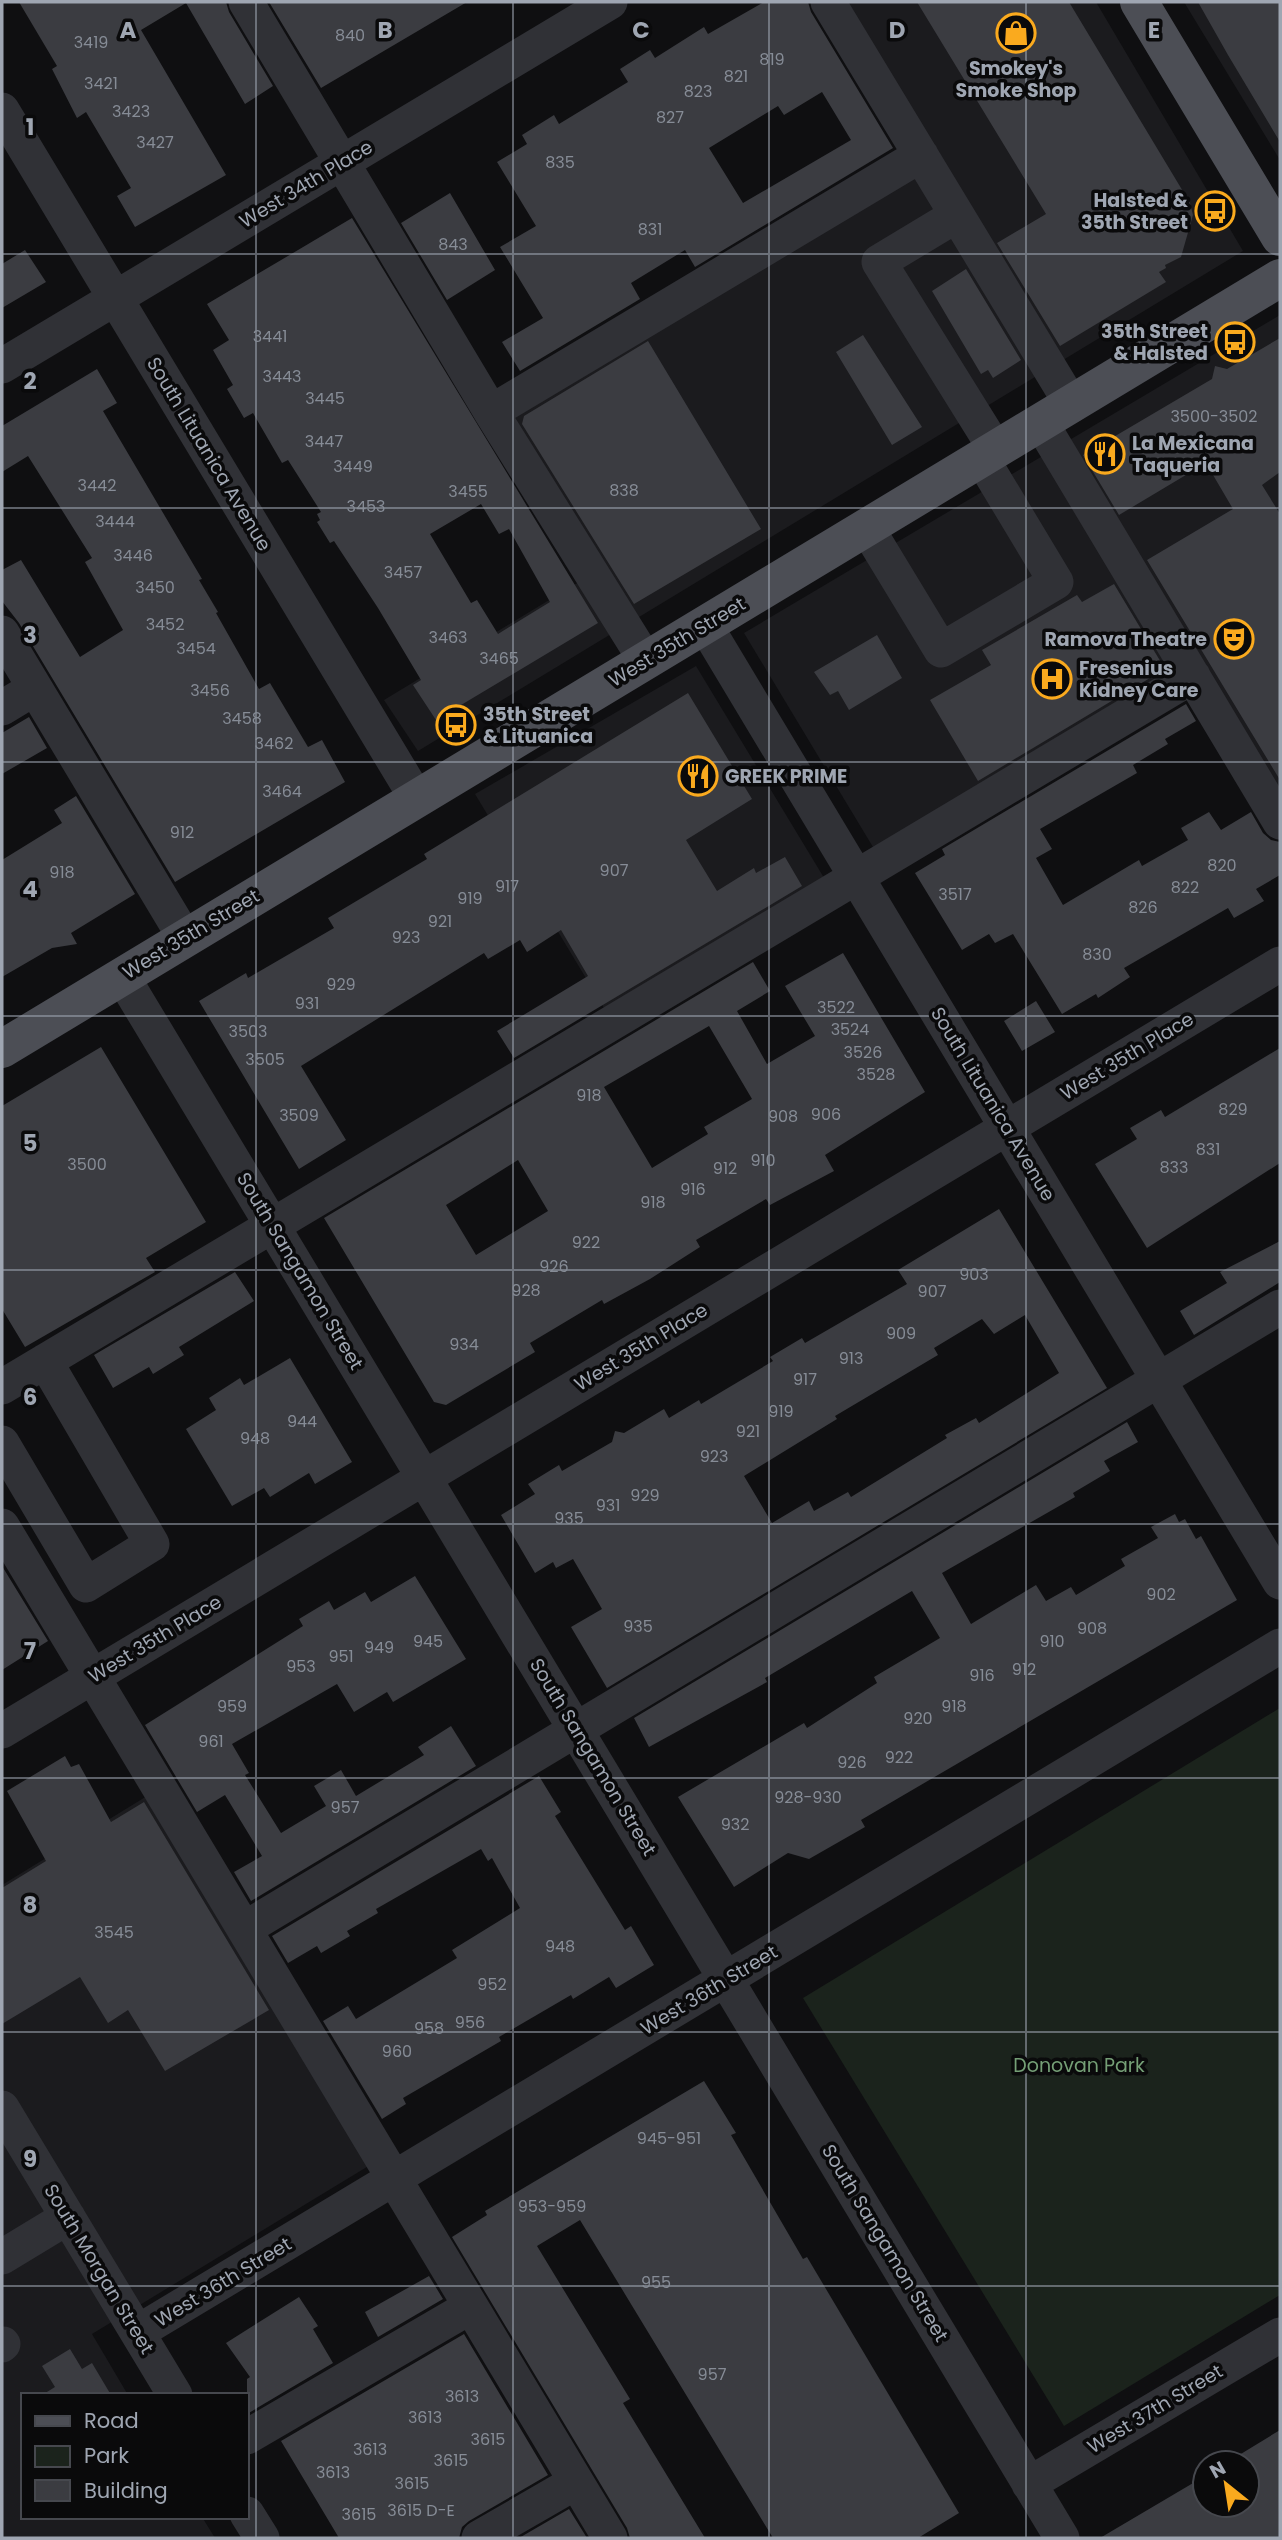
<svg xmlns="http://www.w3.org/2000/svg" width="1282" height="2540" font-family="Poppins,sans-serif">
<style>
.built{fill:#1b1b1e}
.green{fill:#1b231c}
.building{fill:#3b3c41;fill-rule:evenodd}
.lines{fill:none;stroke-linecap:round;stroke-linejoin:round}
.minor{stroke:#303136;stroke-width:35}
.major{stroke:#4c4e55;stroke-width:38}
.grid{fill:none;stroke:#9fa6b2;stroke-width:2;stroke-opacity:0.55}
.labels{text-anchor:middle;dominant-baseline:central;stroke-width:7;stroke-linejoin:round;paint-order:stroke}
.number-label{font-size:16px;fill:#868c96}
.poi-label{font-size:19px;font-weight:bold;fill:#9fa6b2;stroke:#0a0a0b;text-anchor:start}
.street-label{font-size:19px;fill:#9fa6b2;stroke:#0a0a0b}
.park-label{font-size:19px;fill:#759f76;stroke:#0a0a0b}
.grid-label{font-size:23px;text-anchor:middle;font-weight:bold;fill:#9fa6b2;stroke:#0a0a0b;stroke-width:7;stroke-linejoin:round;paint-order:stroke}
</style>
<rect width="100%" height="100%" fill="#0f0f11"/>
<path class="built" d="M828,2h268l147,249 -825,500 -34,-51 208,-126 -101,-162 429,-256z
M1184,2h96v158z
M1280,315v507l-88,-146 -310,186 -138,-229z
M696,666l136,225 -219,132 -138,-229z
M160,1788l220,371 -288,175 36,61h-105v122h179l13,21h-213v-653z"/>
<path class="green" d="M1280,1708v587l-216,131 -261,-428z"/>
<path class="building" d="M19,2h207l3,10 44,74 -28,18 -59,-101 -45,27 85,145 -91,52 -18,-31 14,-8 -45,-76 -9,6 -25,-49 5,-3z
M269,2h198l-146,86z
M764,2h44l3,10 82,136 -198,119 -10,-17 -54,33 9,16 -120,72 -18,-29 41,-24 -43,-71 36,-21 -39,-64 30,-18 -5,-9 32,-20 5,9 69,-42 -8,-13 30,-19 5,8 49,-31 4,7zM822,92l29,48 -108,63 -34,-55 69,-42 6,9z
M917,2h152l121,201 3,12 -12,42 -16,8 1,3 -7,4 7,10 -106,64 -63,-103 49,-29z
M1198,2h82v140l-52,-87z
M450,193l45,77 -48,30 -46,-77z
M352,218l246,405 -162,97 -23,-35 8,-5 -43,-72 -44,-67 -4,2 -13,-21 3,-2 -3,-6 4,-2 -33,-52 -6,3 -29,-50 -9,5 -17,-29 6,-4 -20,-35 16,-10 -22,-36zM481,504l18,30 10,-5 41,73 -52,32 -21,-34 -6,3 -41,-69z
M25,250l21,32 -44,26v-44z
M966,269l55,91 -28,18 -5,-8 -7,4 -49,-83z
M863,335l59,92 -30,18 -56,-93z
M1280,338v134l-18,13 18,29v266l-133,-220 86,-51 -27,-46 -87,52 -36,-60 129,-76 3,-13 12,3z
M648,341l113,188 -127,75 -112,-180 2,-8z
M97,369l20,34 -14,8 99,168 -3,1 19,32 -2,1 43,76 11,-6 38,64 14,-7 23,42 -170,100 -156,-259 -17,-22v-31l19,-10 59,97 43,-27 -38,-68 7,-4 -64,-102 -26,16v-46z
M1114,584l51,85 -187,112 -48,-81 61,-35 -9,-15 95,-55 5,7z
M877,635l25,43 -53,32 -11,-19 -8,4 -16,-23z
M688,693l64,106 -66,41 31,51 37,-23 2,5 29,-16 17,29 -288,172 -17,-27 91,-55 -27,-46 -34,22 -7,-12 -32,19 -4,-6 -183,113 45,74 -47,29 -100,-168 47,-28 2,5 86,-50 -6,-10 99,-59 -3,-5z
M1186,704l10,17 -31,18 3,5 -35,21 4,8 -97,56 12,20 -16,9 27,47 76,-45 3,6 46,-26 -7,-12 28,-16 12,18 30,-18 12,21 8,7 9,2v33l-24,14 8,12 -30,17 -6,-10 -104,60 6,9 -32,21 -2,-4 -34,20 -49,-80 -18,9 -6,-9 -27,16 -47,-77 30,-18 -3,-6z
M29,717l18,31 -45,26v-41z
M76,796l59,98 -64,39 6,11 -25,4 -50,29v-117l60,-37 -8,-13z
M843,953l82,139 -100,63 9,16 -64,34 -4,-6 -70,41 4,7 -50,32 -46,25 -2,-4 -72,43 5,9 -89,53 -12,-3 -110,-184 429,-256 17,29 -33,20 30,53 48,-28 -30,-50zM709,1026l43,73 -48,28 4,7 -56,34 -48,-81zM518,1160l30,51 -72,44 -30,-50z
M1036,1001l19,31 -33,19 -18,-30z
M101,1047l105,175 -60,36 9,14 -130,75 -23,-38v-203z
M1280,1048v115l-133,85 -52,-84 42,-25 -7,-11 31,-18 4,7z
M999,1209l108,179 -500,300 -36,-61 31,-18 -29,-50 -17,9 -3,-6 -18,11 -34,-58 34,-21 -7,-10 31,-19 3,6 50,-29 3,-11 9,2 40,-24 5,9 30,-18 2,4 72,-43 -3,-4 32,-19 3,5 102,-59 -9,-14zM1025,1315l34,58 -80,50 -3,-5 -31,17 2,3 -96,59 -3,-5 -34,19 -5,-10 -37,22 -28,-47 93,-57 -2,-3 103,-61 -4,-7 48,-29 12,15z
M1280,1241v41l-86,53 -14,-24 47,-28 -7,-11z
M235,1272l19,29 -75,46 5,8 -31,19 -4,-7 -36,21 -19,-33z
M290,1358l62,104 -37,22 -6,-11 -39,24 -6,-9 -32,18 -46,-77 30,-19 -7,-12 31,-20 4,7z
M1127,1422l11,20 -34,19 6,10 -37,22 2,4 -133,76 29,51 65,-39 10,16 25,-14 5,8 49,-29 -4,-7 37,-21 -7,-11 24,-13 4,8 6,-3 11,20 5,-3 36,64 -376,220 4,7 -56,32 -21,-6 -54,34 -56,-90 126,-74 3,5 70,-45 -3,-6 66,-39 -28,-47 -147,87 2,4 -118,65 -15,-29z
M2,1566l46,75 -46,29z
M415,1576l51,83 -73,43 -6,-10 -33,20 -17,-28 -105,60 17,29 -4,2 36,58 45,-27 -12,-20 27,-16 15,26 68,-41 -6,-8 33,-21 25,40 -225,135 -17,-29 28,-16 -37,-61 -28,17 -52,-87 158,-99 -4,-7 30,-18 5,9 31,-18 6,10z
M65,1756l6,11 8,-3 32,58 33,-20 125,208 -104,61 -37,-61 -20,13 -28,-46 -78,47v-136l44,-27 -39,-70z
M539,1776l22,36 -6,4 70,114 6,-4 23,39 -38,23 -7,-11 -36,22 -2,-4 -72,42 2,4 -98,57 3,6 -24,15 -59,-98 25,-15 8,13 101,-61 -5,-8 68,-42 -28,-50 -4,3 -7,-12 -105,60 2,4 -31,18 3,5 -29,17 -4,-7 -29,17 -16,-27z
M704,2081l32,52 -5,2 72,124 4,-2 152,256 -41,25h-145l-193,-318 -43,26 93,153 -7,4 82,135h-75l-3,-10 -175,-291 35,-22 -2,-4z
M429,2276l14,23 -65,38 -13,-25z
M299,2297l19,29 -5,3 20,34 -86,51v-35l3,-2 -24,-34z
M464,2334l84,141 -79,46 -7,6 -3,11h-120l-58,-97z
M70,2349l12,20 10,-6 19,32h-69l13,-8 -13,-21z
M1280,2430v108h-180l105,-62v29h42v-42h-21z
M569,2509l18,29h-68z"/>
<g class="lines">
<path class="minor" d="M246,2l245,410 155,249
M828,2l244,403
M2,110l415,689
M957,215l-78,47 117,188
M2,366l608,-364
M491,412l430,-257
M1041,423l239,399
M867,528l74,122 115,-68 -74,-123
M705,625l575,957
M2,633l183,305
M2,708l33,-20
M122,976l940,1562
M2,1387l1191,-711
M2,1443l84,142 66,-41 -107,-183
M2,1526l608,1012
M2,1731l1278,-767
M244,1929l1036,-622
M2,2108l173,287
M2,2257l66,-40
M138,2332l1142,-686
M2,2345l1,-1
M247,2437l223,-130
M1029,2484l251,-149
M247,2514l15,24
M479,2538l97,-56"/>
<path class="major" d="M1139,2l141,235
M2,1049l1278,-771"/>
</g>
<path class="grid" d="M256,2v2536M513,2v2536M769,2v2536M1026,2v2536M2,254h1278M2,508h1278M2,762h1278M2,1016h1278M2,1270h1278M2,1524h1278M2,1778h1278M2,2032h1278M2,2286h1278"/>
<defs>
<g id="shop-ring" transform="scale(2.0125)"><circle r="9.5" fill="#0a0a0b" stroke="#faaa1e" stroke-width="1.5"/><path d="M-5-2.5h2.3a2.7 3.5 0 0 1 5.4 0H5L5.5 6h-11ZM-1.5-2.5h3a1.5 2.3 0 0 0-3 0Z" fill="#faaa1e"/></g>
<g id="bus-ring" transform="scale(2.0125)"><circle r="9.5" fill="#0a0a0b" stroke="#faaa1e" stroke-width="1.5"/><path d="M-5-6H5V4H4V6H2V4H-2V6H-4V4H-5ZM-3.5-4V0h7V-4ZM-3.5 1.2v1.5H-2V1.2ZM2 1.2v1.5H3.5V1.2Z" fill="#faaa1e"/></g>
<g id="restaurant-ring" transform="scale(2.0125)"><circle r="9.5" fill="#0a0a0b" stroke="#faaa1e" stroke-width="1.5"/><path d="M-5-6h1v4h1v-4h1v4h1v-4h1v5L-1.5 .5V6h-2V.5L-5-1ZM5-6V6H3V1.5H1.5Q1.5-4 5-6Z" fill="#faaa1e"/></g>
<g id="theatre-ring" transform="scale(2.0125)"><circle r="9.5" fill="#0a0a0b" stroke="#faaa1e" stroke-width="1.5"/><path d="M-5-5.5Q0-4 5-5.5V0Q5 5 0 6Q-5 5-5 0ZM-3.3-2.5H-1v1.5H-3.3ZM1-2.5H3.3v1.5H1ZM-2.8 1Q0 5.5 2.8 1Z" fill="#faaa1e"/></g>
<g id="hospital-ring" transform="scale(2.0125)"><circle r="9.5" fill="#0a0a0b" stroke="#faaa1e" stroke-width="1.5"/><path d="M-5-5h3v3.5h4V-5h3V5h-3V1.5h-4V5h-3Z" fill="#faaa1e"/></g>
</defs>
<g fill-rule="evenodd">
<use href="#shop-ring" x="1016" y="33"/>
<use href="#bus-ring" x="1215" y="211"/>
<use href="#bus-ring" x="1235" y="342"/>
<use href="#restaurant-ring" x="1105" y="454"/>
<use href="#theatre-ring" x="1234" y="639"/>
<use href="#hospital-ring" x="1052" y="679"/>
<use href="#bus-ring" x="456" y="725"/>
<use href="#restaurant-ring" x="698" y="776"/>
</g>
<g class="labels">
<g class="number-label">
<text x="350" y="35">840</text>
<text x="91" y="42">3419</text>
<text x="772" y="59">819</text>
<text x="736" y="76">821</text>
<text x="101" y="83">3421</text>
<text x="698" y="91">823</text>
<text x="131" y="111">3423</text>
<text x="670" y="117">827</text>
<text x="155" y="142">3427</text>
<text x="560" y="162">835</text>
<text x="650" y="229">831</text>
<text x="453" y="244">843</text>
<text x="270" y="336">3441</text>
<text x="282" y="376">3443</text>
<text x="325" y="398">3445</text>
<text x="1214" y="416">3500-3502</text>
<text x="324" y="441">3447</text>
<text x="353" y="466">3449</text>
<text x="97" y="485">3442</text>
<text x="624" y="490">838</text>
<text x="468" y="491">3455</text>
<text x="366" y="506">3453</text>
<text x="115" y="521">3444</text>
<text x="133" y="555">3446</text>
<text x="403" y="572">3457</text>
<text x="155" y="587">3450</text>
<text x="165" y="624">3452</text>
<text x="448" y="637">3463</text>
<text x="196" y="648">3454</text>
<text x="499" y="658">3465</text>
<text x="210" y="690">3456</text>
<text x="242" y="718">3458</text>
<text x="274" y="743">3462</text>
<text x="282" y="791">3464</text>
<text x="182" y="832">912</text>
<text x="1222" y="865">820</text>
<text x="614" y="870">907</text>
<text x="62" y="872">918</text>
<text x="507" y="886">917</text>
<text x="1185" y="887">822</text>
<text x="955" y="894">3517</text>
<text x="470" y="898">919</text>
<text x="1143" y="907">826</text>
<text x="440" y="921">921</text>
<text x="406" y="937">923</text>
<text x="1097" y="954">830</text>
<text x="341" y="984">929</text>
<text x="307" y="1003">931</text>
<text x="836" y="1007">3522</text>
<text x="850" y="1029">3524</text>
<text x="248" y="1031">3503</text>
<text x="863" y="1052">3526</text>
<text x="265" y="1059">3505</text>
<text x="876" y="1074">3528</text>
<text x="589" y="1095">918</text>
<text x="1233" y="1109">829</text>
<text x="826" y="1114">906</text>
<text x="299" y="1115">3509</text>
<text x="783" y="1116">908</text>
<text x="1208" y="1149">831</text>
<text x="763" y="1160">910</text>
<text x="87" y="1164">3500</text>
<text x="1174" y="1167">833</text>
<text x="725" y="1168">912</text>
<text x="693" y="1189">916</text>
<text x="653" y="1202">918</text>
<text x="586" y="1242">922</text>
<text x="554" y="1266">926</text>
<text x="974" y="1274">903</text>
<text x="526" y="1290">928</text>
<text x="932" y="1291">907</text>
<text x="901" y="1333">909</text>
<text x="464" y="1344">934</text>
<text x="851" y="1358">913</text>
<text x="805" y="1379">917</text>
<text x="781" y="1411">919</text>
<text x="302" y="1421">944</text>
<text x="748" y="1431">921</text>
<text x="255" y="1438">948</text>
<text x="714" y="1456">923</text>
<text x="645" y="1495">929</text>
<text x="608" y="1505">931</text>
<text x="569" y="1518">935</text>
<text x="1161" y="1594">902</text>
<text x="638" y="1626">935</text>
<text x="1092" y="1628">908</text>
<text x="428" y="1641">945</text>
<text x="1052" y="1641">910</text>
<text x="379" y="1647">949</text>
<text x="341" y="1656">951</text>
<text x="301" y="1666">953</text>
<text x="1024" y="1669">912</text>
<text x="982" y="1675">916</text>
<text x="232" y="1706">959</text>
<text x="954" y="1706">918</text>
<text x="918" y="1718">920</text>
<text x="211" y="1741">961</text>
<text x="899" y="1757">922</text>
<text x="852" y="1762">926</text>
<text x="808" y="1797">928-930</text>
<text x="345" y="1807">957</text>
<text x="735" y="1824">932</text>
<text x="114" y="1932">3545</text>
<text x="560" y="1946">948</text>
<text x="492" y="1984">952</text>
<text x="470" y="2022">956</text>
<text x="429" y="2028">958</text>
<text x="397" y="2051">960</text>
<text x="669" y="2138">945-951</text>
<text x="552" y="2206">953-959</text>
<text x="656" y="2282">955</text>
<text x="712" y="2374">957</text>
<text x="462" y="2396">3613</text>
<text x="425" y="2417">3613</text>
<text x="488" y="2439">3615</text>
<text x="370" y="2449">3613</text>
<text x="451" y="2460">3615</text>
<text x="333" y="2472">3613</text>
<text x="412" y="2483">3615</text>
<text x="421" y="2510">3615 D-E</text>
<text x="359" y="2514">3615</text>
</g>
<g class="poi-label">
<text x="1016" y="68" text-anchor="middle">Smokey's<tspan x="1016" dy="22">Smoke Shop</tspan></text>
<text x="1188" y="200" text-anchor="end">Halsted &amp;<tspan x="1188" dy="22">35th Street</tspan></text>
<text x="1208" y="331" text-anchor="end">35th Street<tspan x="1208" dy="22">&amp; Halsted</tspan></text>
<text x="1132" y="443">La Mexicana<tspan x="1132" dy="22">Taqueria</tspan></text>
<text x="1207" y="639" text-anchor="end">Ramova Theatre</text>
<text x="1079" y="668">Fresenius<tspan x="1079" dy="22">Kidney Care</tspan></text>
<text x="483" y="714">35th Street<tspan x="483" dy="22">&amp; Lituanica</tspan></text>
<text x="725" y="776">GREEK PRIME</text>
</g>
<g class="street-label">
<text transform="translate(306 184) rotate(-31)">West 34th Place</text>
<text transform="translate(209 454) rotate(59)">South Lituanica Avenue</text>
<text transform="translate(677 642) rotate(-31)">West 35th Street</text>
<text transform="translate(191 934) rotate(-31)">West 35th Street</text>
<text transform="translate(1127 1056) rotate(-31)">West 35th Place</text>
<text transform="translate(993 1104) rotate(59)">South Lituanica Avenue</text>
<text transform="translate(300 1271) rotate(59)">South Sangamon Street</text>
<text transform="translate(641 1347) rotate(-31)">West 35th Place</text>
<text transform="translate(155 1639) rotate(-31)">West 35th Place</text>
<text transform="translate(593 1757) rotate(59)">South Sangamon Street</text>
<text transform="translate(709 1990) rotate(-31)">West 36th Street</text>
<text transform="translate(885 2243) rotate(59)">South Sangamon Street</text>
<text transform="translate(99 2269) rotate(59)">South Morgan Street</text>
<text transform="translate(223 2282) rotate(-31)">West 36th Street</text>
<text transform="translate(1155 2409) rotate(-31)">West 37th Street</text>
</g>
<g class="park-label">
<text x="1079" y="2065">Donovan Park</text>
</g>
</g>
<g class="grid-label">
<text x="128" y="38">A</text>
<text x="385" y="38">B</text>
<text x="641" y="38">C</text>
<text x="897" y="38">D</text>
<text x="1154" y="38">E</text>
<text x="30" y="135">1</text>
<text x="30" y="389">2</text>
<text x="30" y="643">3</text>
<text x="30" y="897">4</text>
<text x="30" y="1151">5</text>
<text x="30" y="1405">6</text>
<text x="30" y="1659">7</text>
<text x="30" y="1913">8</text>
<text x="30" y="2167">9</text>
</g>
<rect width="1282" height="2540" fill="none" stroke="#9fa6b2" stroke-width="7"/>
<rect x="21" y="2393" width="228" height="126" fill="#0a0a0b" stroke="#46484e" stroke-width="2"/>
<rect x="35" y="2416" width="35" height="10" fill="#4c4e55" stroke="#46484e" stroke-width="2"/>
<text x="84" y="2428" font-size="21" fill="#9fa6b2">Road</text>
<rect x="35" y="2446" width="35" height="21" fill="#1b231c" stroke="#46484e" stroke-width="2"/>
<text x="84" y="2463" font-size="21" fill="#9fa6b2">Park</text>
<rect x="35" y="2480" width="35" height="21" fill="#3b3c41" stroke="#46484e" stroke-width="2"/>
<text x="84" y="2498" font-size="21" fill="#9fa6b2">Building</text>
<g transform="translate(1226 2484) rotate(330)"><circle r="33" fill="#0a0a0b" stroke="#46484e" stroke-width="2"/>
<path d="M0-5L12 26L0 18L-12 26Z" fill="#faaa1e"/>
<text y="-10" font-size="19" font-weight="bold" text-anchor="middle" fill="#9fa6b2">N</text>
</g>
</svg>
